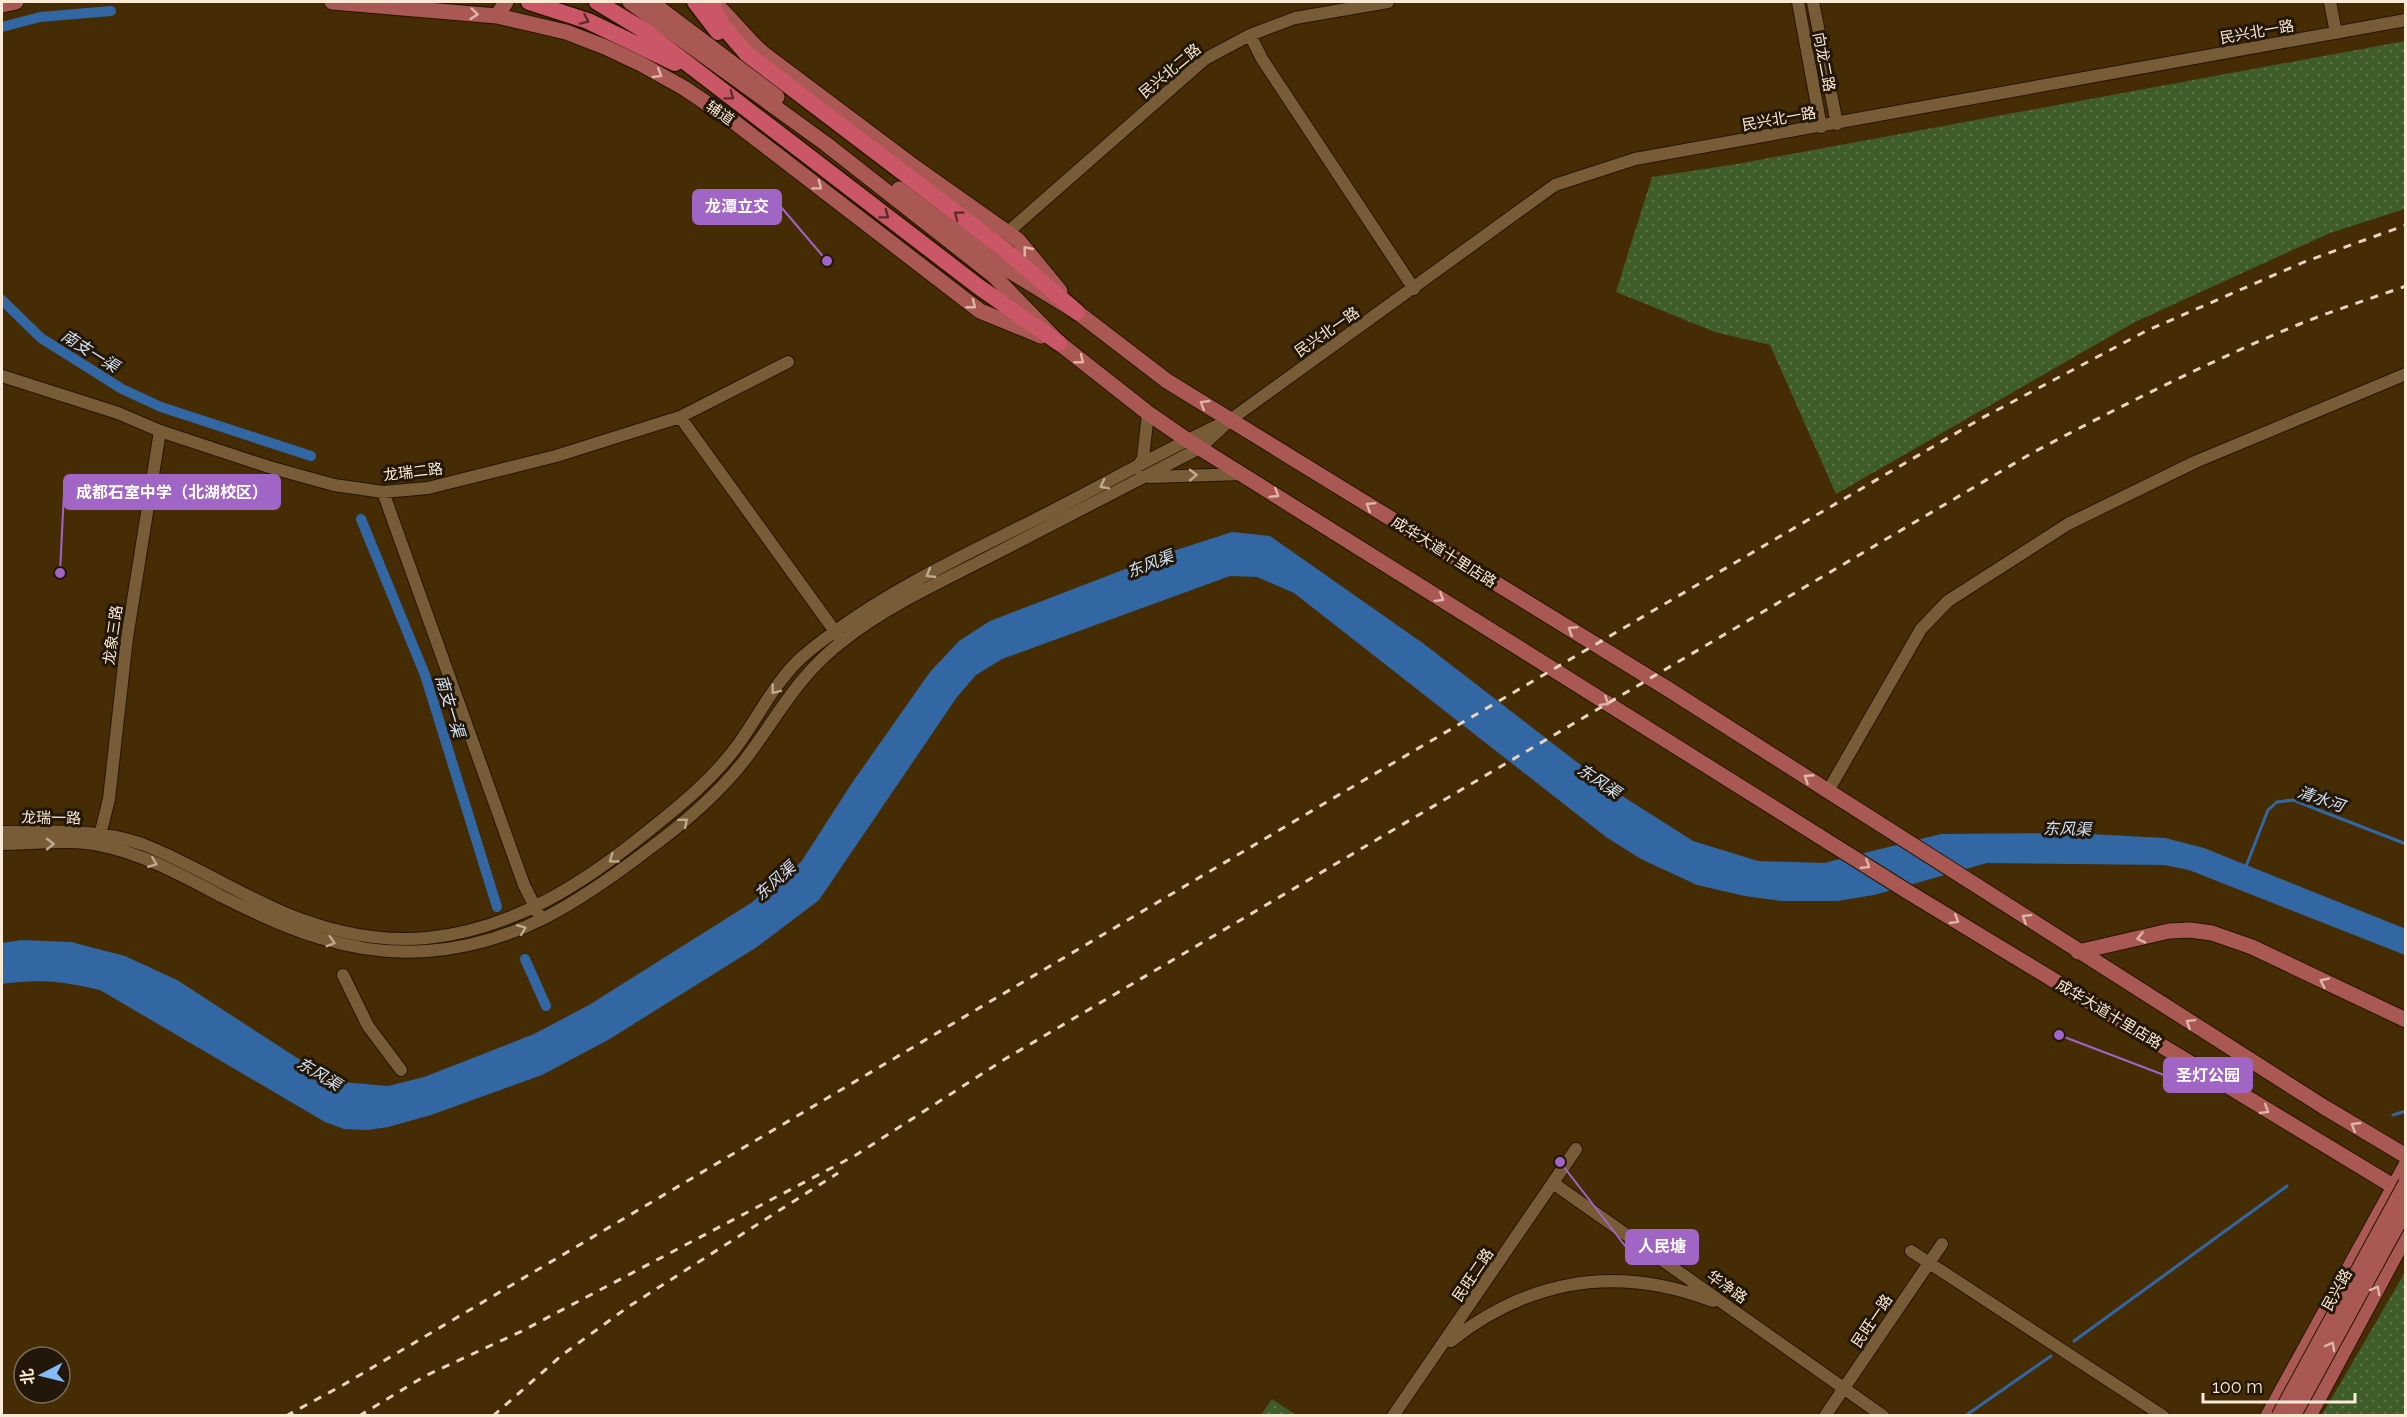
<svg xmlns="http://www.w3.org/2000/svg" width="2407" height="1417" font-family="Raleway,'Noto Sans SC',sans-serif">
<style>
.grass{fill:url(#grass-dots)}
.water{fill:#3267a3}
.lines{fill:none;stroke-linecap:round;stroke-linejoin:round}
.stream{stroke:#3267a3;stroke-width:3}
.canal{stroke:#3267a3;stroke-width:10}
.minor-casing{stroke:#271500;stroke-width:14}
.major-casing{stroke:#271500;stroke-width:17}
.highway-casing{stroke:#271500;stroke-width:19}
.minor{stroke:#775c37;stroke-width:12}
.major{stroke:#a95854;stroke-width:15}
.highway{stroke:#ca5668;stroke-width:16}
.rail{stroke:#e6d5be;stroke-width:3;stroke-dasharray:8 8;stroke-linecap:butt}
.major-bridge-casing{stroke:#271500;stroke-width:17;stroke-linecap:butt}
.major-bridge{stroke:#a95854;stroke-width:15}
.oneway{stroke:#ddb6a8}
.oneway2{stroke:#5d2d2a}
.oneway3{stroke:#beaa8e}
.labels{text-anchor:middle;dominant-baseline:central;stroke-width:6;stroke-linejoin:round;paint-order:stroke}
.street-label{font-size:15px;fill:#f9e9d5;stroke:#221708}
.water-label{font-size:16px;font-style:italic;fill:#d3e1f2;stroke:#221708}
.leader{fill:none;stroke:#a165c6;stroke-width:2}
.callout-dot{fill:#a165c6;stroke:#221708;stroke-width:2}
.callout{fill:#a165c6;stroke:#a165c6;stroke-width:2}
.callout-label{font-size:16px;text-anchor:middle;font-weight:bold;fill:#fff}
</style>
<defs>
<pattern id="grass-dots" width="8" height="8" patternUnits="userSpaceOnUse" patternTransform="scale(1.5)"><rect width="8" height="8" fill="#3f5d28"/><path d="M2 2h.1M6 6h.1" fill="none" stroke="#5c7446" stroke-width="1.8" stroke-linecap="round"/></pattern>
</defs>
<rect width="100%" height="100%" fill="#452c05"/>
<path class="grass" d="M2405,41v168l-75,24 -195,89 -299,172 -66,-149 -55,-13 -99,-40 36,-115 85,-13z
M2405,1272v143h-83z
M1272,1399l24,16h-35z"/>
<path class="water" d="M1232,532l38,4 154,108 189,146 80,51 65,20 66,2 117,-29 130,-1 94,5 39,10 202,81 -1,26 -216,-85 -25,-5 -177,-2 -113,32 -37,6h-56l-36,-5 -48,-11 -56,-26 -35,-22 -312,-244 -37,-16 -27,-1 -228,83 -26,16 -19,22 -138,203 -62,47 -149,93 -66,35 -111,40 -43,12 -20,3 -24,-1 -19,-7 -225,-132c-40,-9 -57,-11 -98,-6v-41l20,-3 49,2 54,14 52,24 128,83 37,19 46,4 36,-9 110,-43 55,-29 162,-102 50,-41 51,-79 78,-111 29,-31 31,-20 177,-68z"/>
<g class="lines">
<path class="stream" d="M2245,869l23,-59 9,-8 16,-2 113,44
M2393,1115l13,-4
M2074,1341l213,-155
M1965,1416l86,-60"/>
<path class="canal" d="M2,27l38,-10 71,-6
M2,300l39,38 81,51 39,18 150,49
M361,519l64,156 72,232
M525,959l21,47"/>
<g class="minor-casing">
<path id="minor" d="M1798,2l23,125
M1813,2l24,122
M2330,2l6,31
M1250,35l12,24 152,230
M1008,232l197,-173 45,-24 45,-17 93,-16
M2,376l116,37 42,18 109,36 65,18 49,7 45,-4 128,-32 124,-39 108,-55
M680,417l159,220
M1137,468l6,-10 5,-45
M1150,477l93,-3
M383,492l141,393 14,28
M1828,791l93,-162 27,-28 120,-77 127,-62 211,-88
M2,832c46,0 95,-4 140,12 42,16 80,40 121,59 50,25 108,40 164,35 88,-9 159,-56 225,-110 30,-24 59,-48 82,-78 23,-30 39,-66 67,-92 10,-9 22,-18 33,-26 63,-46 135,-79 204,-114 61,-31 121,-65 183,-94
M99,839l10,-40 18,-161 33,-207
M2,844c28,0 70,-5 97,1 43,8 84,31 122,51 65,33 131,61 206,55 87,-6 151,-48 218,-99 37,-27 74,-58 102,-95 33,-44 51,-82 97,-117 42,-33 92,-56 139,-80 72,-37 145,-75 217,-112l30,-28 325,-235 80,-26 771,-139
M343,975l25,51 33,44
M1553,1183l330,233
M1911,1251l252,165
M1451,1341c80,-63 168,-76 262,-40
M1393,1416l183,-267
M1825,1416l117,-172"/>
</g>
<g class="major-casing">
<path id="major" d="M332,2l165,14 69,16 39,15 36,17 43,24 49,33 247,190 61,25
M630,2l196,142 167,131 66,68 89,70 39,27 718,450 501,304
M651,2l126,95
M713,2c19,16 32,36 51,52l152,114 102,72 42,51
M2,5l14,-3
M497,16l9,-14
M899,189l101,76 77,47 90,69 501,308 656,418 82,49
M2078,952l91,-21 21,-1 22,3 40,14 154,73
M2268,1416l138,-251
M2309,1416l97,-181"/>
</g>
<g class="highway-casing">
<path id="highway" d="M529,2l59,19 87,42
M597,2l48,29 334,256 80,56
M695,2l23,30
M711,2l11,23 25,29 258,196 72,62"/>
</g>
<use href="#minor" class="minor"/>
<use href="#major" class="major"/>
<use href="#highway" class="highway"/>
<path class="rail" d="M286,1416l57,-31 999,-592 640,-375 164,-87 158,-69 102,-37
M359,1416l66,-40 97,-45 334,-176 149,-96 1027,-606c85,-45 170,-88 258,-125 38,-16 77,-28 116,-42
M493,1416l69,-61 66,-48 210,-134"/>
<g class="major-bridge-casing">
<path id="major-bridge" d="M2279,1416l127,-233
M2293,1416l113,-207"/>
</g>
<use href="#major-bridge" class="major-bridge"/>
</g>
<defs><path id="oneway-chevron" d="M-2-3.5L2.5 0L-2 3.5" fill="none" stroke-width="1.6" stroke-linecap="round" stroke-linejoin="round" transform="scale(1.5)"/></defs>
<g class="oneway">
<use href="#oneway-chevron" transform="translate(474 14) rotate(6)"/>
<use href="#oneway-chevron" transform="translate(658 74) rotate(30)"/>
<use href="#oneway-chevron" transform="translate(818 186) rotate(37)"/>
<use href="#oneway-chevron" transform="translate(1027 250) rotate(-129)"/>
<use href="#oneway-chevron" transform="translate(972 305) rotate(38)"/>
<use href="#oneway-chevron" transform="translate(1080 360) rotate(38)"/>
<use href="#oneway-chevron" transform="translate(1204 404) rotate(-149)"/>
<use href="#oneway-chevron" transform="translate(1275 494) rotate(32)"/>
<use href="#oneway-chevron" transform="translate(1370 506) rotate(-148)"/>
<use href="#oneway-chevron" transform="translate(1440 598) rotate(32)"/>
<use href="#oneway-chevron" transform="translate(1572 630) rotate(-148)"/>
<use href="#oneway-chevron" transform="translate(1605 702) rotate(32)"/>
<use href="#oneway-chevron" transform="translate(1808 778) rotate(-147)"/>
<use href="#oneway-chevron" transform="translate(1866 865) rotate(32)"/>
<use href="#oneway-chevron" transform="translate(2026 918) rotate(-148)"/>
<use href="#oneway-chevron" transform="translate(1955 920) rotate(31)"/>
<use href="#oneway-chevron" transform="translate(2141 938) rotate(167)"/>
<use href="#oneway-chevron" transform="translate(2324 982) rotate(-155)"/>
<use href="#oneway-chevron" transform="translate(2190 1023) rotate(-148)"/>
<use href="#oneway-chevron" transform="translate(2265 1110) rotate(31)"/>
<use href="#oneway-chevron" transform="translate(2355 1126) rotate(-149)"/>
<use href="#oneway-chevron" transform="translate(2376 1290) rotate(-62)"/>
<use href="#oneway-chevron" transform="translate(2331 1346) rotate(-61)"/>
</g>
<g class="oneway2">
<use href="#oneway-chevron" transform="translate(585 20) rotate(23)"/>
<use href="#oneway-chevron" transform="translate(730 96) rotate(37)"/>
<use href="#oneway-chevron" transform="translate(885 215) rotate(37)"/>
<use href="#oneway-chevron" transform="translate(958 215) rotate(-143)"/>
</g>
<g class="oneway3">
<use href="#oneway-chevron" transform="translate(1193 475) rotate(-1)"/>
<use href="#oneway-chevron" transform="translate(1104 485) rotate(153)"/>
<use href="#oneway-chevron" transform="translate(930 574) rotate(150)"/>
<use href="#oneway-chevron" transform="translate(775 690) rotate(128)"/>
<use href="#oneway-chevron" transform="translate(684 822) rotate(-40)"/>
<use href="#oneway-chevron" transform="translate(50 844)"/>
<use href="#oneway-chevron" transform="translate(613 859) rotate(144)"/>
<use href="#oneway-chevron" transform="translate(153 863) rotate(22)"/>
<use href="#oneway-chevron" transform="translate(522 929) rotate(-22)"/>
<use href="#oneway-chevron" transform="translate(331 942) rotate(17)"/>
</g>
<g class="labels">
<g class="street-label">
<text transform="translate(2257 32) rotate(-10)">民兴北一路</text>
<text transform="translate(1824 62) rotate(79)">向龙二路</text>
<text transform="translate(1170 71) rotate(-40)">民兴北二路</text>
<text transform="translate(720 113) rotate(34)">辅道</text>
<text transform="translate(1779 119) rotate(-10)">民兴北一路</text>
<text transform="translate(1327 332) rotate(-35)">民兴北一路</text>
<text transform="translate(413 472) rotate(-7)">龙瑞二路</text>
<text transform="translate(1444 552) rotate(32)">成华大道十里店路</text>
<text transform="translate(113 635) rotate(-82)">龙象三路</text>
<text transform="translate(51 818) rotate(1)">龙瑞一路</text>
<text transform="translate(2109 1014) rotate(31)">成华大道十里店路</text>
<text transform="translate(1473 1275) rotate(-56)">民旺二路</text>
<text transform="translate(1727 1287) rotate(35)">华净路</text>
<text transform="translate(2337 1290) rotate(-61)">民兴路</text>
<text transform="translate(1872 1321) rotate(-56)">民旺一路</text>
</g>
<g class="water-label">
<text transform="translate(90 351) rotate(32)">南支一渠</text>
<text transform="translate(1150 564) rotate(-21)">东风渠</text>
<text transform="translate(450 706) rotate(73)">南支一渠</text>
<text transform="translate(1599 781) rotate(34)">东风渠</text>
<text transform="translate(2321 799) rotate(19)">清水河</text>
<text transform="translate(2067 829) rotate(1)">东风渠</text>
<text transform="translate(775 881) rotate(-42)">东风渠</text>
<text transform="translate(319 1074) rotate(31)">东风渠</text>
</g>
</g>
<path class="leader" d="M827 261L781 207M60 573L64 492M2059 1035L2164 1075M1560 1162L1626 1247"/>
<g class="callout-dot">
<circle cx="827" cy="261" r="6"/>
<circle cx="60" cy="573" r="6"/>
<circle cx="2059" cy="1035" r="6"/>
<circle cx="1560" cy="1162" r="6"/>
</g>
<g class="callout">
<rect x="693" y="190" width="88" height="34" rx="6"/>
<rect x="64" y="475" width="216" height="34" rx="6"/>
<rect x="2164" y="1058" width="88" height="34" rx="6"/>
<rect x="1626" y="1230" width="72" height="34" rx="6"/>
</g>
<g class="callout-label">
<text x="737" y="212">龙潭立交</text>
<text x="172" y="498">成都石室中学（北湖校区）</text>
<text x="2208" y="1081">圣灯公园</text>
<text x="1662" y="1252">人民塘</text>
</g>
<rect width="2407" height="1417" fill="none" stroke="#f9e9d5" stroke-width="6"/>
<g transform="translate(42 1375) rotate(263)"><circle r="28" fill="#221708" stroke="#786b5a" stroke-width="1.5"/>
<path d="M0-4.5L10 22L0 15L-10 22Z" fill="#85bbfb"/>
<text y="-9" font-size="16" font-weight="bold" text-anchor="middle" fill="#f9e9d5">北</text>
</g>
<path d="M2203 1393v9h152v-9" fill="none" stroke="#f9e9d5" stroke-width="3"/>
<text x="2212" y="1393" font-size="18" fill="#f9e9d5" stroke="#221708" stroke-width="4.5" paint-order="stroke">100 m</text>
</svg>
